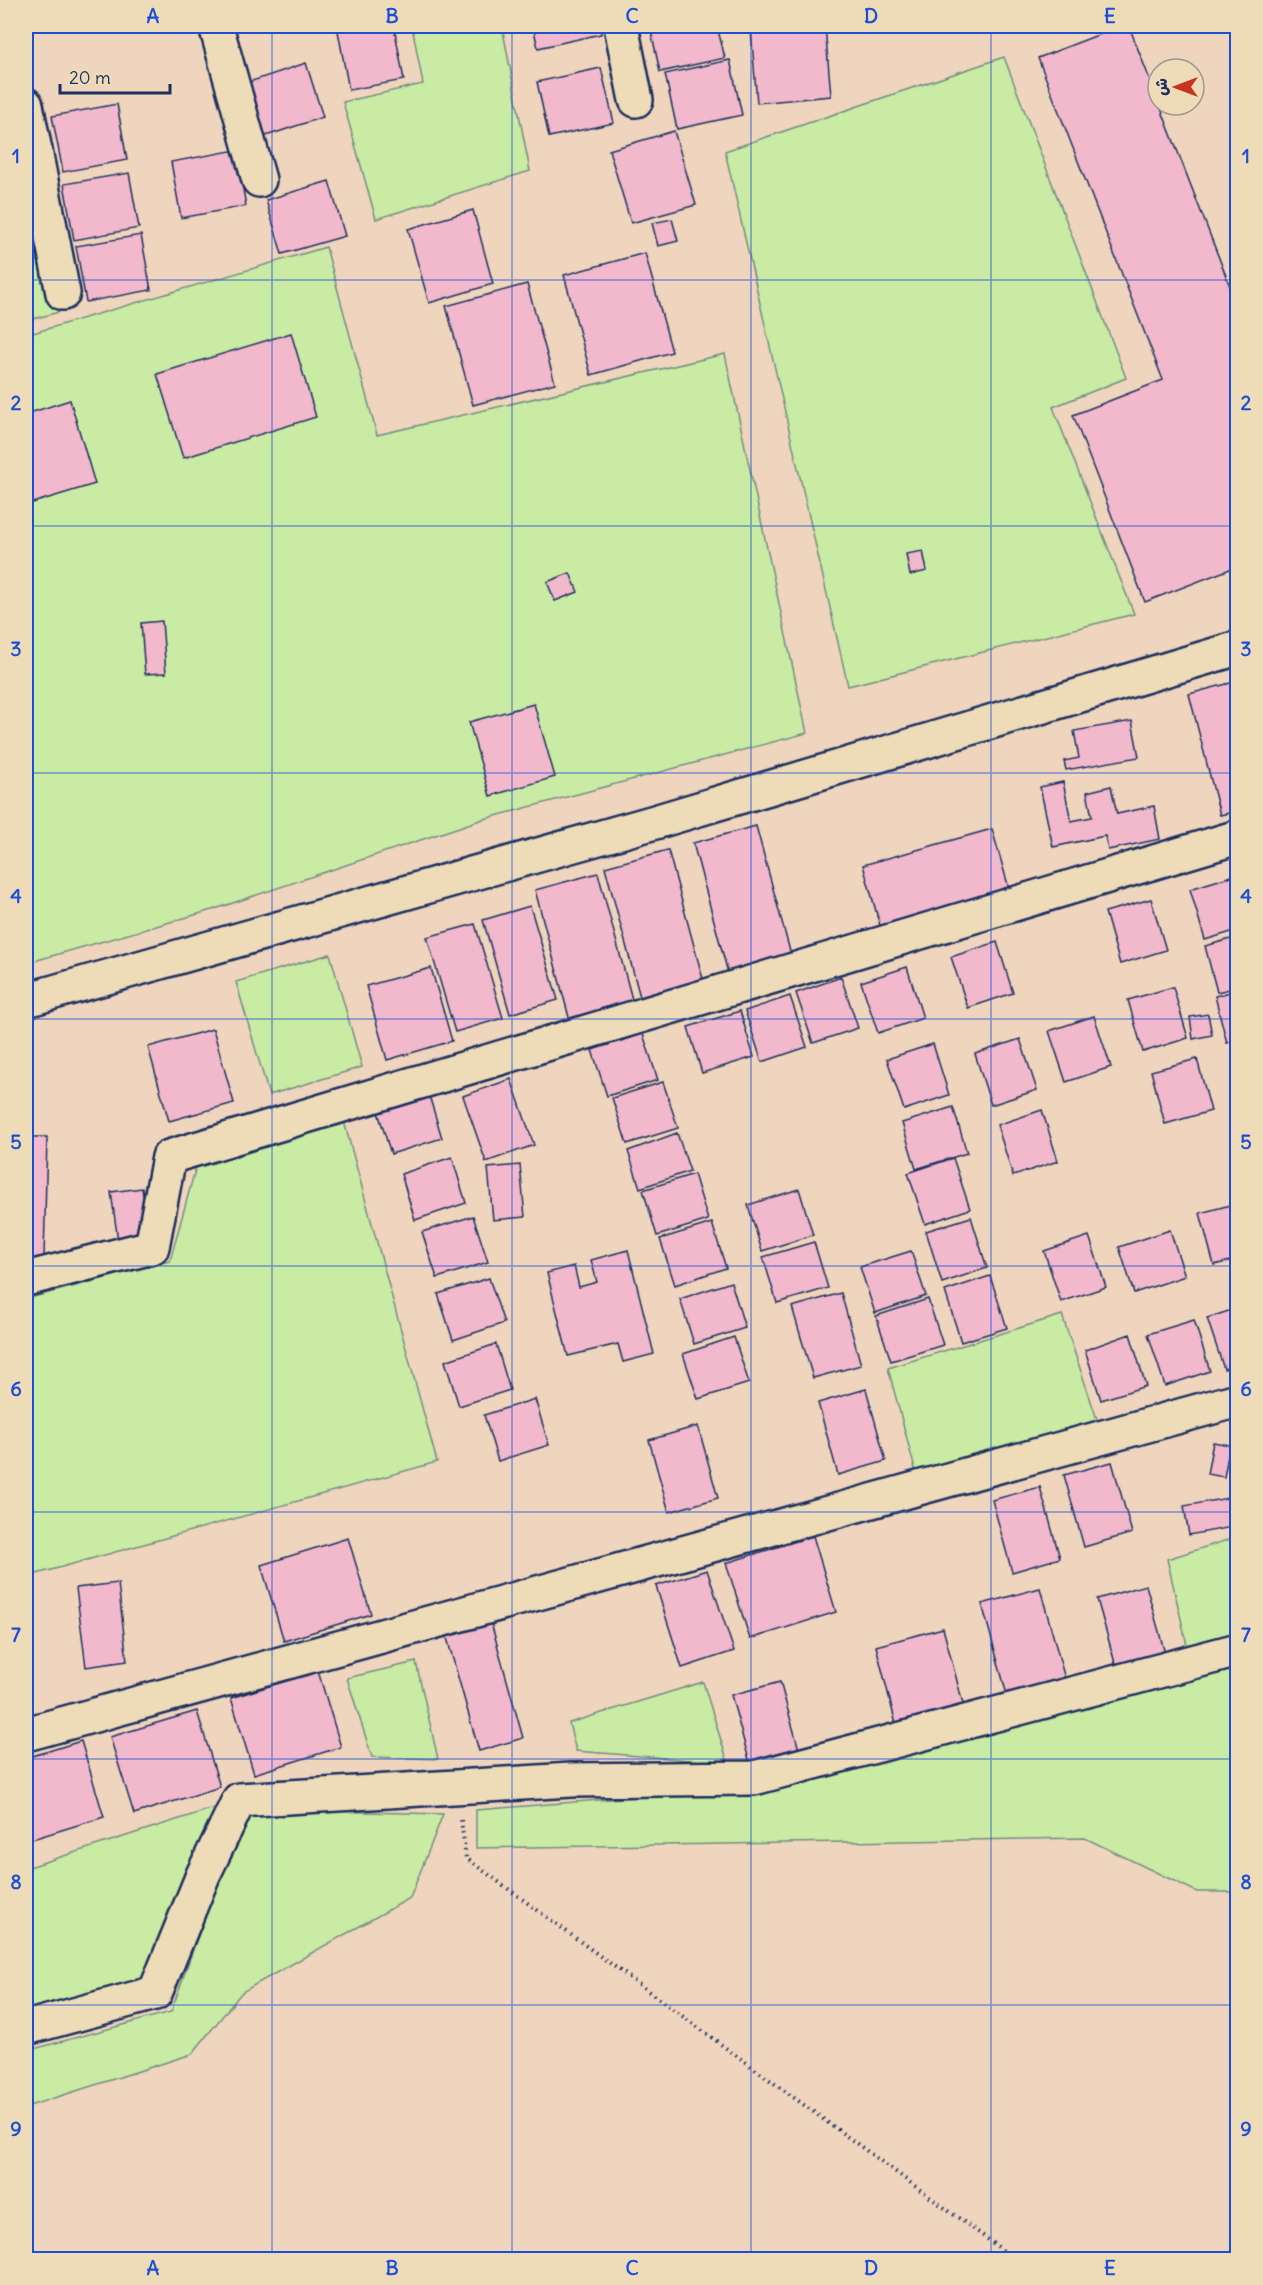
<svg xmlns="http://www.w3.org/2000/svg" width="1263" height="2285" font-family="Delius,'Playpen Sans Arabic',sans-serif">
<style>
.green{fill:#c9eba4;stroke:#728d81;stroke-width:1.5}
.building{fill:#f2b9cc;stroke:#1b2f5e;stroke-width:1.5}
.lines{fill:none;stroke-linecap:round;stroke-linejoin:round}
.minor-casing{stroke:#1b2f5e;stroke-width:38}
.path{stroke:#1b2f5e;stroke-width:4;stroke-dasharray:1.5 4.5;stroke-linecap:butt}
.minor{stroke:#eedcb9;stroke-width:33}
.grid{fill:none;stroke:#1d4ed8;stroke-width:1.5;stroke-opacity:0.55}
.neatline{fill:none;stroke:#1d4ed8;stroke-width:2}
.grid-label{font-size:20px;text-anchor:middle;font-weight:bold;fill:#1d4ed8}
</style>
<rect width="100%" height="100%" fill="#efd5bd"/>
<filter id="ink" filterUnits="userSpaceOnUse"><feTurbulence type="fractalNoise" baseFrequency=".0167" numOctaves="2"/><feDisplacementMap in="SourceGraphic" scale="12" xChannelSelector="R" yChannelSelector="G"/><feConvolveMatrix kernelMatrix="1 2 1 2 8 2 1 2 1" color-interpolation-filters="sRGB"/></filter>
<g filter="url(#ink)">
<path class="green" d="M412,26h90l28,145 -154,48 -33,-117 80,-18z
M1004,57l122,321 -73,29 81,207 -286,72 -123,-535z
M26,153l33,159 -33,9z
M326,247l51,188 348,-81 82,379 -327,87 -268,90 -185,53 -1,-628z
M330,954l32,113 -93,28 -33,-113z
M342,1114l95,348 -411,115v-278l144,-38 28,-102z
M1062,1315l41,122 -183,51 -32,-120z
M1237,1537v95l-50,13 -20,-86z
M416,1662l22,97 -66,-2 -25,-79z
M1230,1669l8,86 -1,137h-40l-112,-54 -609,10v-38l318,-26z
M703,1682l25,81 -152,-12 -7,-28z
M239,1800l-84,193 -129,35v-160z
M243,1809l200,5 -33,84 -168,94 -50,62 -166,53v-56l145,-39z"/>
<path class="building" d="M337,26h57l10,54 -55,10z
M533,26h67l1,8 -63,14z
M650,26h67l8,32 -65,14z
M802,26h23l6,70 -74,7 -6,-73z
M1121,26h8l109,281v259l-93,36 -72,-187 90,-35 -125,-322z
M730,60l12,55 -65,14 -12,-55z
M306,63l17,54 -63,21 -17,-54z
M601,68l13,55 -65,14 -12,-55z
M117,104l10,56 -64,12 -11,-56z
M674,131l22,74 -65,18 -22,-73z
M236,150l10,56 -65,12 -10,-56z
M129,173l10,55 -65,12 -10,-56z
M329,181l16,55 -63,18 -16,-54z
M473,210l20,74 -64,19 -21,-74z
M672,219l6,22 -20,5 -6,-23z
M141,235l10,55 -65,12 -10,-56z
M645,253l27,99 -81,23 -27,-100z
M527,284l28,99 -82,22 -27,-99z
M291,333l25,84 -133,41 -26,-84z
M70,400l25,84 -69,21v-91z
M923,551l4,20 -17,4 -4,-21z
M570,573l8,19 -23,9 -8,-19z
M162,621l4,52 -21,1 -4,-51z
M1238,681v130l-18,4 -31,-121z
M534,704l21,73 -65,19 -21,-74z
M1132,721l7,36 -73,13 -2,-9 15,-3 -5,-27z
M1063,782l8,39 21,-4 -5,-25 24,-6 6,28 37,-8 6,33 -52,11 -3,-14 -52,11 -13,-60z
M756,826l35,129 -63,18 -35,-130z
M992,829l18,63 -129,37 -18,-64z
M668,850l35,129 -63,18 -35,-130z
M598,873l35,130 -63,18 -35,-131z
M1235,875l3,8v47l-33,10 -15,-51z
M1151,899l15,51 -46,14 -15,-52z
M530,906l28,94 -48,14 -27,-94z
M475,924l28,94 -48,14 -28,-95z
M1238,937v50l-21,5 -12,-46z
M997,942l16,51 -45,15 -17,-51z
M907,967l16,51 -45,15 -17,-51z
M431,968l21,73 -65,19 -21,-74z
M841,977l17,51 -45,15 -17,-50z
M1173,987l15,51 -45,14 -15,-52z
M1238,990v50l-11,3 -12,-47z
M790,996l17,51 -45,15 -17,-51z
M740,1011l14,46 -52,16 -14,-46z
M1208,1014l4,21 -19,4 -3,-22z
M1094,1016l17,51 -45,15 -17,-51z
M213,1029l21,74 -65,18 -21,-74z
M643,1034l15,46 -51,16 -15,-46z
M1020,1039l17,51 -46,15 -16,-51z
M933,1044l16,51 -45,15 -17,-51z
M1197,1059l14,52 -46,13 -14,-53z
M511,1079l23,66 -48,17 -23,-66z
M663,1082l15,46 -51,16 -15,-46z
M428,1092l14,46 -51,16 -14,-45z
M953,1107l14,46 -51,16 -14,-46z
M1042,1110l16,51 -45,15 -16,-51z
M677,1133l13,38 -50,17 -12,-37z
M26,1137h21l-3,122h-18z
M452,1157l14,46 -51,17 -14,-46z
M953,1158l17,51 -45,15 -17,-51z
M520,1165l5,52 -32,3 -5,-52z
M694,1174l14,46 -51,16 -14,-46z
M142,1188l7,49 -31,4 -7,-49z
M799,1189l14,46 -51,16 -14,-46z
M1238,1203v56l-24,6 -14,-52z
M473,1216l15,46 -51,16 -15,-46z
M971,1217l16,51 -45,15 -16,-52z
M712,1223l14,45 -51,17 -15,-46z
M1170,1230l15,46 -51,17 -15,-46z
M1089,1236l17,51 -45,15 -17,-51z
M814,1242l14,46 -51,15 -14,-46z
M628,1250l26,104 -31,8 -5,-18 -50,12 -21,-83 27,-7 5,21 18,-5 -6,-22z
M911,1251l15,45 -51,17 -15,-46z
M990,1276l17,52 -46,14 -16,-51z
M489,1278l15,45 -51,17 -15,-46z
M731,1282l14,46 -51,16 -14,-45z
M841,1293l20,72 -48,13 -21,-71z
M928,1299l15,46 -52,16 -15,-45z
M1238,1308v57l-14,4 -17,-51z
M1194,1320l16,51 -45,15 -17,-52z
M1130,1334l16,52 -45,14 -16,-50z
M734,1337l15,46 -51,16 -15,-45z
M496,1344l14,46 -51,16 -14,-45z
M866,1389l20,72 -48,14 -20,-72z
M535,1399l14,46 -51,16 -14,-46z
M698,1426l20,72 -49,14 -20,-72z
M1213,1442l17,3 -6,32 -17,-3z
M1112,1462l20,71 -48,14 -20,-72z
M1040,1487l20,71 -48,14 -20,-72z
M1233,1497l5,29 -49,9 -5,-29z
M813,1536l23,76 -86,27 -24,-76z
M348,1538l23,76 -87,27 -23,-76z
M707,1570l27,81 -52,17 -26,-82z
M118,1583l9,78 -41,6 -10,-79z
M1146,1585l20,72 -49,13 -20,-71z
M1040,1588l25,91 -58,16 -25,-91z
M490,1619l33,119 -44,13 -34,-120z
M943,1628l23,87 -68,17 -22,-86z
M318,1671l23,76 -87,27 -23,-76z
M780,1682l20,71 -49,14 -20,-72z
M197,1711l23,76 -86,27 -24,-77z
M81,1741l23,76 -78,24v-83z"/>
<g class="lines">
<g class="minor-casing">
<path id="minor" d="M216,26l43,154
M621,26l15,74
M26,105l37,188
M26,1000l629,-178 583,-174
M26,1279l126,-32 17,-90 1069,-320
M26,1734l1212,-334
M26,2028l129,-35 48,-118 36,-75 332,-20 183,-2 484,-128"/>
</g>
<path class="path" d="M461,1820l5,38 550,402"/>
<use href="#minor" class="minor"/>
</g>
</g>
<path class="grid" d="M272,26v2234M512,26v2234M751,26v2234M991,26v2234M26,280h1212M26,526h1212M26,773h1212M26,1019h1212M26,1266h1212M26,1512h1212M26,1759h1212M26,2005h1212"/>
<rect width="1263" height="2285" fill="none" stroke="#eedcb9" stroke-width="66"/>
<g transform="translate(1176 87) rotate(270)"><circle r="28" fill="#eedcb9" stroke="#9a9795" stroke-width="1.5"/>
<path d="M0-4.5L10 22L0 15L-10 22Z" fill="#c8321e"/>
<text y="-9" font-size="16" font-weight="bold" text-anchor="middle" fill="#1b2f5e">ش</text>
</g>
<path d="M60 84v9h110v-9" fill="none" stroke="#1b2f5e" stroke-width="3"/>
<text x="69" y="84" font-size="18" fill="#1b2f5e" stroke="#eedcb9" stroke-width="4.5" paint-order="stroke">20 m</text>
<rect x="33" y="33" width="1197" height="2219" class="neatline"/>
<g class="grid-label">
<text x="153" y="23">A</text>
<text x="392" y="23">B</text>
<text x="632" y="23">C</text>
<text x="871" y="23">D</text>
<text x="1110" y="23">E</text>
<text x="16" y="163">1</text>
<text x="1246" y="163">1</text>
<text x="16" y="410">2</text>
<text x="1246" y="410">2</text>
<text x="16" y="656">3</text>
<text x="1246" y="656">3</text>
<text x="16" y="903">4</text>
<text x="1246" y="903">4</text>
<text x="16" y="1149">5</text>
<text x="1246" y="1149">5</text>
<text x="16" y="1396">6</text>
<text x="1246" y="1396">6</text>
<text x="16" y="1642">7</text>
<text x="1246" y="1642">7</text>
<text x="16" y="1889">8</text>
<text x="1246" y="1889">8</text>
<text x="16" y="2136">9</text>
<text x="1246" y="2136">9</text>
<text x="153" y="2275">A</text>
<text x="392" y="2275">B</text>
<text x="632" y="2275">C</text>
<text x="871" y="2275">D</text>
<text x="1110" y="2275">E</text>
</g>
</svg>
